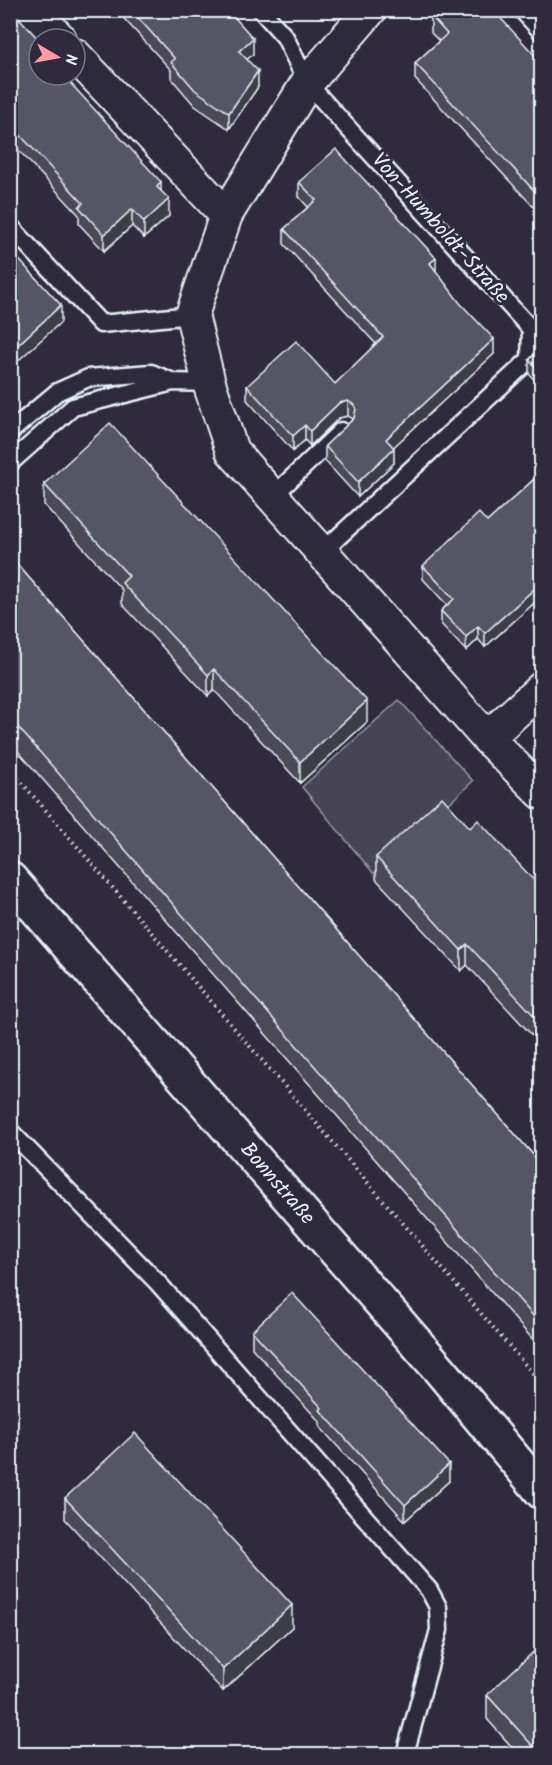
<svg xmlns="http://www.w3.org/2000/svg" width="552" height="1765" font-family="Kalam,sans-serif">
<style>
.green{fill:#464455;stroke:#979aa6;stroke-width:1.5}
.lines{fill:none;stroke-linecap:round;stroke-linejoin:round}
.lane-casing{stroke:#e8f1f8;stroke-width:21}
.street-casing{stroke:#e8f1f8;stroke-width:36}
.secondary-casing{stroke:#e8f1f8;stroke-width:38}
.path{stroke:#e8f1f8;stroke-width:4;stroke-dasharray:1.5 4.5;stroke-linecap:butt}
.lane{stroke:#2f2a3d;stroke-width:16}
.street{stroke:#2f2a3d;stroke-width:32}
.secondary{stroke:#2f2a3d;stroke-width:33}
.wall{fill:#4b4957;stroke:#e8f1f8;stroke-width:1.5}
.shaded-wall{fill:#3d3c47;stroke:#e8f1f8;stroke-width:1.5}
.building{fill:#575565;stroke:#e8f1f8;stroke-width:1.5}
.labels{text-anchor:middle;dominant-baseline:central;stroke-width:6;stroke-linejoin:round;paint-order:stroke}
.street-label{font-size:21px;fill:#e8f1f8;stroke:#2f2a3d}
</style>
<rect width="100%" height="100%" fill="#2f2a3d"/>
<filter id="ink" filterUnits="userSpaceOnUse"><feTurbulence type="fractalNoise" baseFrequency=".0167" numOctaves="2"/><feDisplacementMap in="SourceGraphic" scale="12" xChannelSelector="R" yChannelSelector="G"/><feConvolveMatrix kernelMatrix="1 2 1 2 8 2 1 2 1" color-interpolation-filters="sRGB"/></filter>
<g filter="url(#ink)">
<path class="green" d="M399,700l74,81 -99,93 -72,-87z"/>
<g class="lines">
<g class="lane-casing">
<path id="lane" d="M261,10l24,27 22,46 224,246 -1,30 -209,194
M522,10l20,22
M10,226l91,98 91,-9
M10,432l47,-40 31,-14 63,-5 22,9
M10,463l63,-56 100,-25 36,1
M272,497l69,-66
M10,1131l148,152 271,307 9,17 1,23 -34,124"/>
</g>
<g class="street-casing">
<path id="street" d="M33,10l27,29
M370,10l-63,73 -81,132 -34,100 17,68 23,68 255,287 55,55
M75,55l151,160
M487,738l55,-50"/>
</g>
<g class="secondary-casing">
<path id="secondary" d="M10,879l430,491 102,122"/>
</g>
<path class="path" d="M10,769l532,615"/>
<use href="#lane" class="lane"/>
<use href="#street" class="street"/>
<use href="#secondary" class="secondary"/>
</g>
<path class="wall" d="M10,10l29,65 122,116 8,25 -25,22 -12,-12 -28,25 -25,-27v-9l-69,-74z
M116,10h112l25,44 -6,5 11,28 -29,42 -34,-23 -24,-28v-8z
M431,16l111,47v153l-127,-137v-16l24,-22 -8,-8z
M299,182l137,89 58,83 -101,93 1,16 -36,34 -33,-36v-15l28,-27 -5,-3 -9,2 -29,28 -5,-6 -12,11 -46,-51v-14l88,-2 41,-40 -92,-100v-15l24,-22 -9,-10z
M542,216v19l-1,-1v-17z
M542,346v42l-13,-14v-14z
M542,472v124l-57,51 -7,-8 -12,12 -25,-27v-13l6,-6 -24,-26v-13l64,-44z
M44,484l323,238 -67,61 -86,-93 -6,6 -86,-92v-14l-78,-85z
M10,556l532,609v185l-532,-608z
M470,828l72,61v157l-75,-81 -6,6 -85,-92v-22z
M252,1331l197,150 -44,40 -85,-94v-5l-68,-74z
M65,1498l227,129 -69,64 -158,-172z
M487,1695l55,60h-23l-32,-36z"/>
<path class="shaded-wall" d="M253,38v16l-14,13v-16z
M258,71v16l-29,42v-16z
M161,182v17l-4,-12z
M169,199v17l-25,22v-16z
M132,209v17l-28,25v-16z
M436,258v15l-6,-10z
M61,305v17l-51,46v-16z
M494,339v15l-108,100v-15z
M348,401v15l-9,2 -29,28v-15l29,-28z
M305,425v15l-12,11v-15z
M394,448v15l-36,34v-15z
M542,582v14l-57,51v-14z
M478,626v13l-12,12v-14z
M214,669v21l-6,6v-21z
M367,701v21l-67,61v-21z
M467,944v21l-6,6v-21z
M449,1464v17l-44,40v-16z
M292,1605v22l-69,64v-22z"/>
<path class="building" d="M10,10h2l27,30v35h24l98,107 -4,5 12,12 -25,23 -12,-13 -28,26 -25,-28 4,-4 -73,-79z
M131,10h97l25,28 -14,13 19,20 -29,42 -34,-23 -24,-28 4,-3z
M438,10h55l49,53v136l-127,-136 32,-29 -16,-18z
M336,149l100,109 -6,5 30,40 34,36 -108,100 8,9 -36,34 -33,-36 29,-28 2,-9 -2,-4 -6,-4 -9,2 -29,28 -5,-6 -12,11 -46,-50 49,-45 39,43 48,-47 -99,-108 32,-29 -17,-18z
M10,250l51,55 -51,47z
M542,346v28l-13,-14z
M110,423l257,278 -67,61 -86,-93 -6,6 -86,-92 7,-7 -85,-92z
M542,472v110l-57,51 -7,-7 -12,11 -25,-26 13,-12 -31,-33 56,-53 8,9z
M10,556l532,609v161l-532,-608z
M442,797l28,31 8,-8 64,69v135l-75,-80 -6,6 -85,-93z
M292,1293l157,171 -44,41 -85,-95 2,-2 -70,-77z
M135,1433l157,172 -69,64 -158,-171z
M542,1644v111h-1l-54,-60z"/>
</g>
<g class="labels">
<g class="street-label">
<text transform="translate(440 229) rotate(48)">Von-Humboldt-Straße</text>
<text transform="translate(277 1184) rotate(49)">Bonnstraße</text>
</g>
</g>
<rect width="552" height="1765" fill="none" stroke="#2f2a3d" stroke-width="36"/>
<rect x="18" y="18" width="516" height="1729" fill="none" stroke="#e8f1f8" stroke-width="2" filter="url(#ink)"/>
<g transform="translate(57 57) rotate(100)"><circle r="28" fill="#2f2a3d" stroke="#797a88" stroke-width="1.5"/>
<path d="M0-4.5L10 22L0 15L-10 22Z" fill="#ff9aa2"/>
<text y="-9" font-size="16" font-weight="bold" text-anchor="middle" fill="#e8f1f8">N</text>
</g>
</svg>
